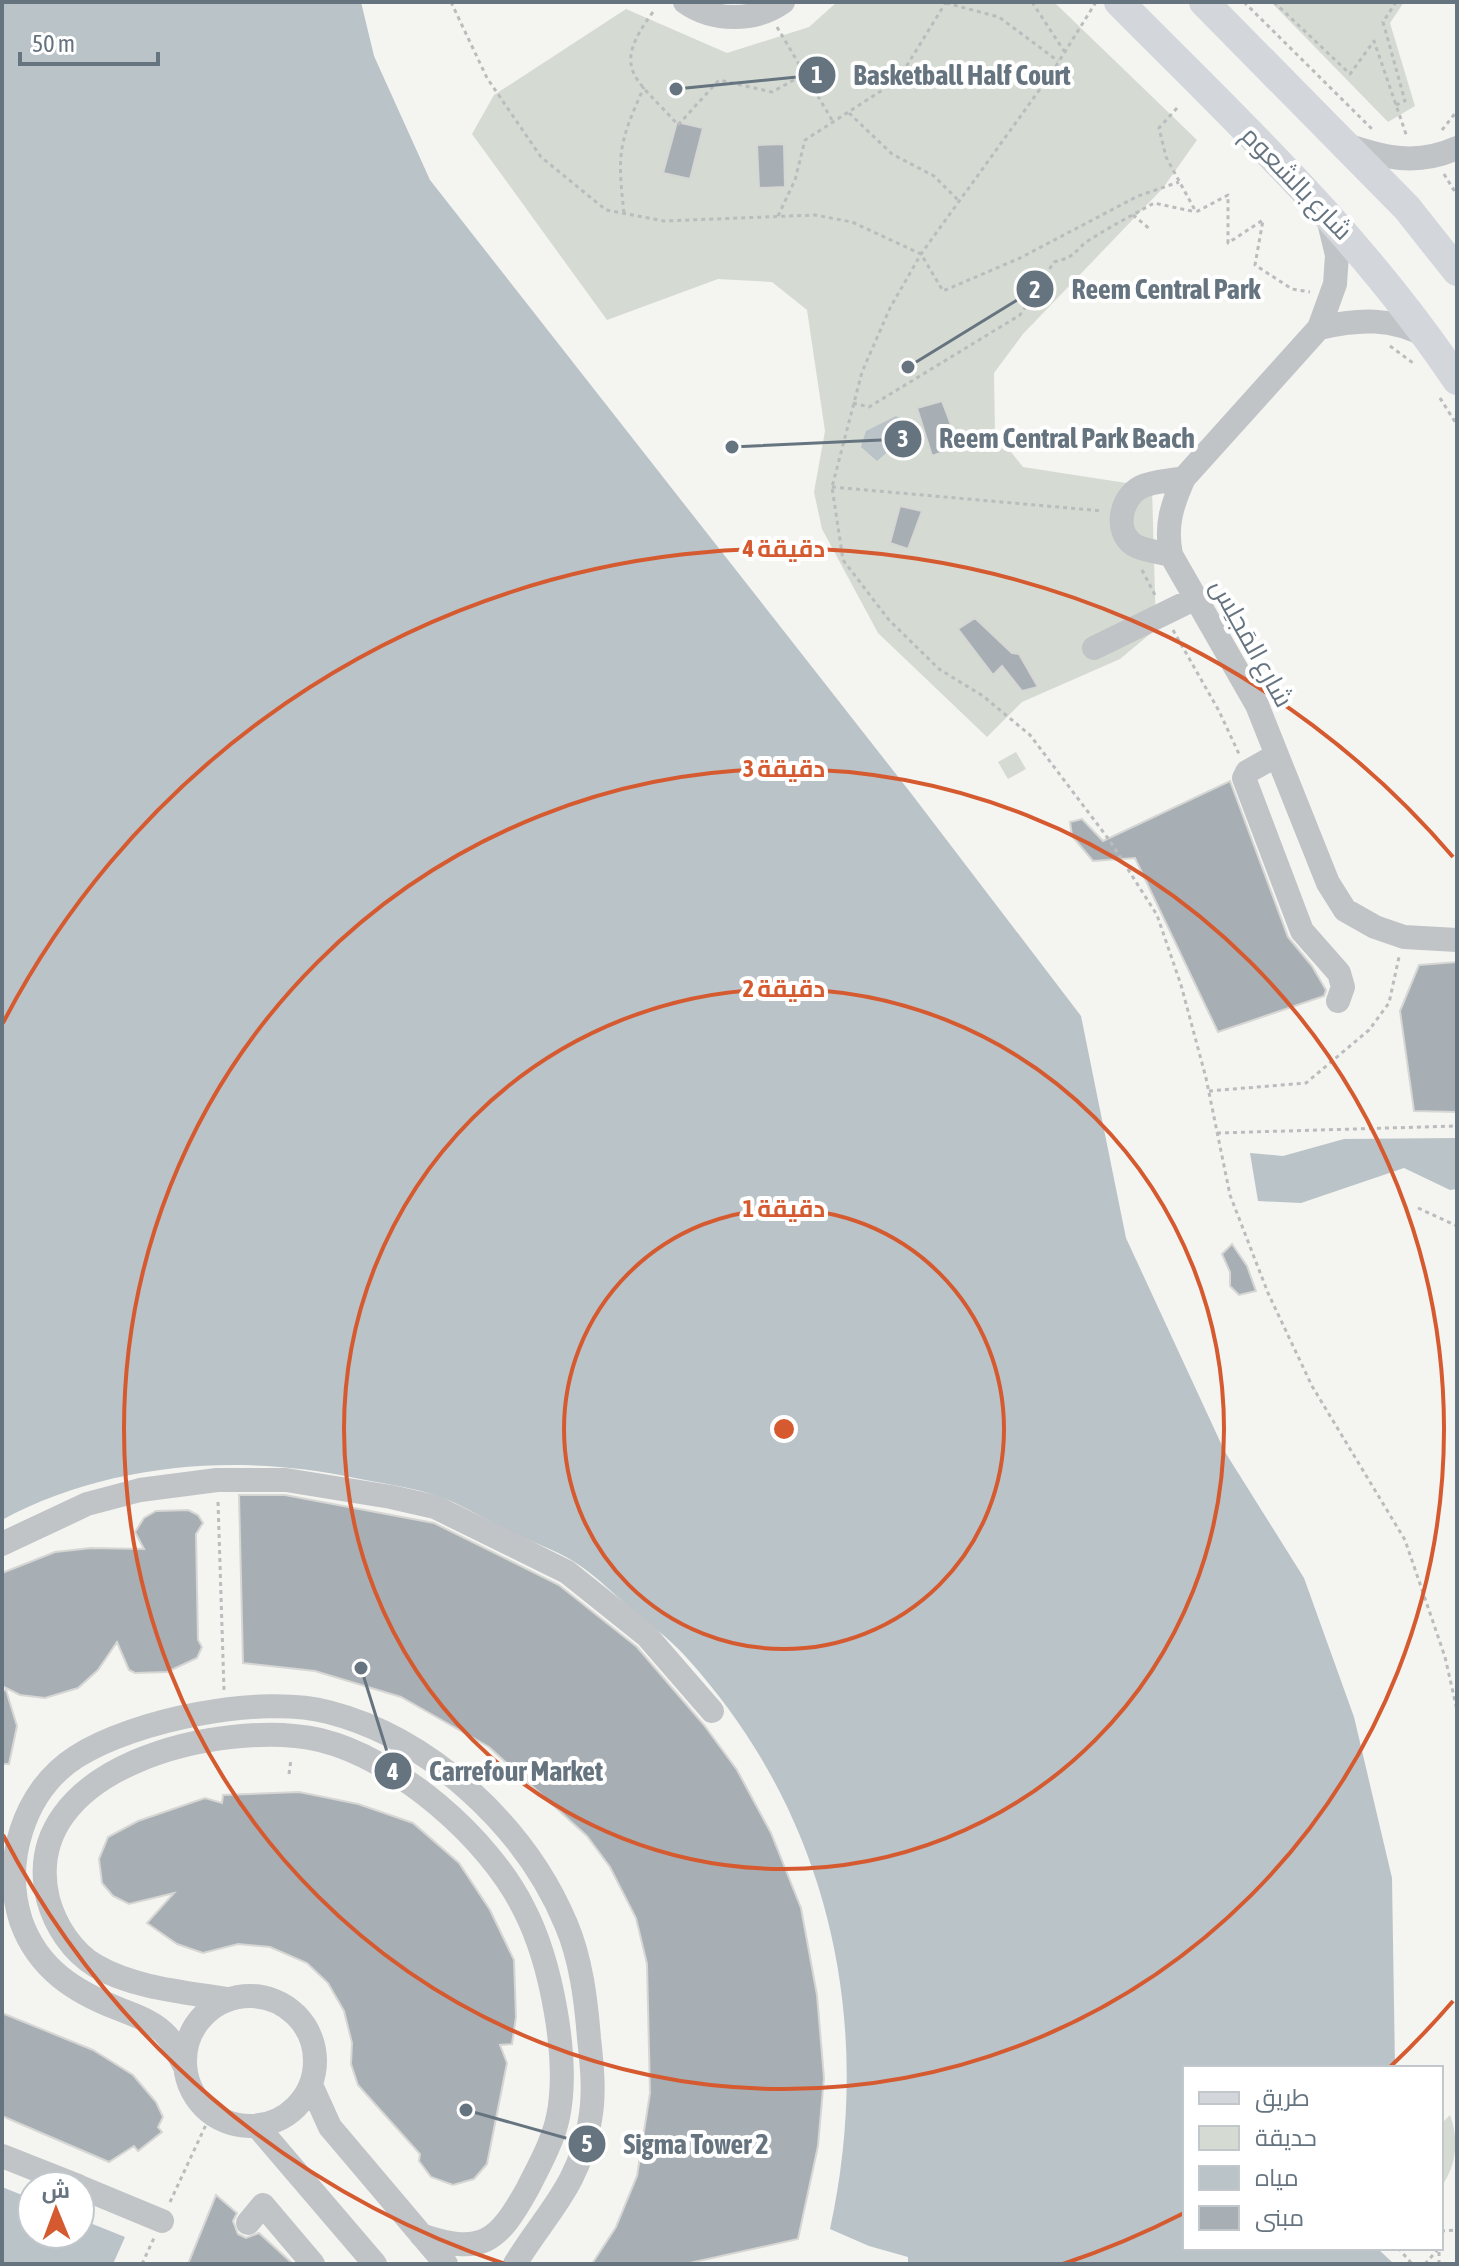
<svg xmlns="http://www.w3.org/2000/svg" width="1459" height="2266" font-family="'Asap Condensed',Cairo,sans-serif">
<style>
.green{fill:#d5dbd2}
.water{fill:#bac3c8}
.building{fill:#a8afb4;stroke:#d6d6d4;stroke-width:2}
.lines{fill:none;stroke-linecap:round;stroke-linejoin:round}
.path{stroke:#babcbe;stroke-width:3;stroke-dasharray:4 4;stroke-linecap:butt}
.minor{stroke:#c0c4c7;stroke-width:24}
.major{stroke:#d3d7db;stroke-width:30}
.ring{fill:none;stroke:#d55a30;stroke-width:4}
.labels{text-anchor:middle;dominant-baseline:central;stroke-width:8;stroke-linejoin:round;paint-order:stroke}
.street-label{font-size:26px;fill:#667480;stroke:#fff}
.centre{fill:#d55a30;stroke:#fff;stroke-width:4}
.ring-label{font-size:24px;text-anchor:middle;font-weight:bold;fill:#d55a30;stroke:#fff;stroke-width:8;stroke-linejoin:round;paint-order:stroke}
.leader{fill:none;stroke:#667480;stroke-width:3}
.callout-dot{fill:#667480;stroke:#fff;stroke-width:3}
.mark-label{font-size:24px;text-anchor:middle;font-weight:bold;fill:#fff}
.callout-label{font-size:28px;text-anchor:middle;font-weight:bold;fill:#667480;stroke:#fff;stroke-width:8;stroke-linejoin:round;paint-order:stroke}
</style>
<rect width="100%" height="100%" fill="#f4f4f1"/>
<path class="green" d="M837,2h217l143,138 -34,48 -140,146 -29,39 1,59 28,35 129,20 4,142 -36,30 -98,43 -35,35 -109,-104 -56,-104 -8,-37 11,-61 -18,-121 -35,-28 -54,-3 -111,41 -135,-186 22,-39 132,-86 101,44 82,-26z
M1271,2h133l-14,21 25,83 -27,16z
M1016,752l10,17 -18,10 -10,-17z
M1450,2115c9,23 7,51 -9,72v-63z"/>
<path class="water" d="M2,2h359l13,54 56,124 480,612 171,224 45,222 99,214 79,126 50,139 38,161 3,190h-210v180h192l17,16h-486v-7l-39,-11 -39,-17c45,-207 0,-414 -144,-572 -17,-19 -38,-34 -57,-50 -15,-13 -30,-28 -47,-40 -19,-14 -45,-23 -67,-33 -28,-13 -57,-33 -87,-41 -24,-7 -49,-10 -73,-15 -116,-25 -248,-15 -353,42z
M896,416l11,6 -1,14 -29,25 -16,-14 5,-16z
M1457,1138v51l-7,1 -46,-22 -103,35 -43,-2 -8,-48 33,3 61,-17z
M2,2187l30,12v35h48v-15l45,18 -12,27h-111z"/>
<path class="building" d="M677,122l26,6 -13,51 -27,-6z
M784,144l1,43 -26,1 -2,-43z
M942,401l17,45 -27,10 -15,-48z
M900,506l22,5 -14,38 -18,-6z
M975,618l37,35 7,1 19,33 -16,4 -20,-25 -9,9 -35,-46z
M1230,781l58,156 24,29 14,24 -2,6 -106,36 -83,-174 -42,3 -21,-25 -2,-14 12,-3 21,22z
M1457,962v150l-43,-1 -14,-100 19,-46z
M1232,1244l15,22 9,25 -17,4 -9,-9v-14l-8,-18z
M239,1495h46l149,28 125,62 78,62 67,78 33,45 34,63 30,75 16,87 7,83 -6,68 -20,93 -113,25h-93l24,-37 21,-51 13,-83 -3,-129 -11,-46 -26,-51 -23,-31 -98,-89 -88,-50 -86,-26 -72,-8z
M188,1510l10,5 5,8 -7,11 2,106 4,7 -5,11 -30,14 -32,1 -6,-3 -12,-28 -19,28 -20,18 -33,10 -25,-3 -18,-9v-113l53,-21 36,-4 53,1 -9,-17 9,-14 12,-7z
M6,1690l11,36 -8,38h-7v-73z
M299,1792l59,12 55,19 46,40 31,47 24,50 2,57 -4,27 -12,1 7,18 -20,101 -13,15 -21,6 -22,-8 -12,-16 1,-7 -62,-69 -7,-21 1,-21 -8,-32 -16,-28 -21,-20 -37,-16 -32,-3 -35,9 -26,-9 -30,-21 27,-30 -45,11 -16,-8 -11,-13 -3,-24 9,-22 30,-16 67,-23 17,5 1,-8z
M2,2013l91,37 40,25 23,27 7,15 -5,10 4,5 -24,19 -4,-5 -25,16 -107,-46z
M216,2195l21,18 -4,8 5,13 8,4 13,-5 34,31h-105z"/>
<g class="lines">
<path class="path" d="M451,2l36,76 54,79 65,53 58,11 151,-6 37,7 69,32 22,37 77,-33 118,-62 41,-14
M1032,2l32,49
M1096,2l-45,72 -130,180 -31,54 -28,64 -30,115 11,73 46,60 50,49 44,27 47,39 80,106 47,74 24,70 25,93 24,117 38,98 44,93 93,154 40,117 12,53
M1244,2l128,127
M1274,2l76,72 24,-33 33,96
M946,3l53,14 59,44
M653,12c-44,59 -16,66 25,113l41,-45 53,12 33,-18
M777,27l55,93
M1396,105l9,-4 -22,-79 13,-20
M1177,108l-18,20 7,29 30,55 32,-17v48l35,-23 -8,45 37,24 18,3
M849,113l43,41 42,22 26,26
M1442,130l15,-19
M1444,174l11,18
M624,213c-7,-61 -5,-70 20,-126
M1133,215l18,15
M778,216l17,-36 10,-40 93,-60 48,-78
M1390,346l23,17
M1440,398l17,27
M853,403l16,4 151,-92 34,-53c25,-6 19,-12 37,-23 20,-13 42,-24 63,-36l42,9
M832,487l271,24
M1142,570l13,25
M1173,630l46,81 20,43
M1209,1091l97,-8 63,-53 20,-27 10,-46
M1217,1133l240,-7
M1418,1208l39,18
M218,1502l6,188
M289,1774l2,-15
M170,2202l41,-88
M1441,2231l16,-1
M1402,2248l-2,2 12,14
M142,2264l12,-26
M1425,2264l14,-16
M1439,2264v-16"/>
<path class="minor" d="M685,2c28,20 70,20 98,0
M1344,144c40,14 73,22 113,4
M1327,214l10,41 -2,29 -16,44 -135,150c-12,27 -19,47 -13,77l86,150 71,178 17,27 30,17 29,10 53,3
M1319,328c39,-9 73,-11 109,9
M1171,555c-11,-3 -27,-4 -37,-10 -21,-14 -13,-48 7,-58 12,-6 30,-6 43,-9
M1094,648l102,-50
M1277,755l-30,17 -3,6 58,153 37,42 4,14 -5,14
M2,1544l85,-40 53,-14 77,-10h69l105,17 44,10 132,65 80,64 65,75
M185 2061a65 65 0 1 1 130 0a65 65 0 1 1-130 0Z
M227,1999c-43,-7 -93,-11 -131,-33 -24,-14 -41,-41 -48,-67 -32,-133 176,-181 272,-159 78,19 169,98 204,169 27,52 46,150 34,208 -5,24 -19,49 -30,71 -30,54 -46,68 -107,47
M184,2065c-5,-9 -10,-21 -17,-29 -12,-14 -31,-20 -48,-27 -44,-17 -81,-40 -98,-88 -19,-58 2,-130 55,-164 57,-37 186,-63 252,-45 102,26 197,114 238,212 15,35 20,76 23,114 3,27 6,55 1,82 -10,65 -44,93 -75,144
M311,2085l19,42 116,137
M257,2126l118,138
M2,2156l76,30
M80,2187l82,34
M248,2223l15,-18 50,59"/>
<path class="major" d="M1119,2c121,122 241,233 338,378
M1204,2l203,206 50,63"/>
</g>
<g class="ring">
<circle cx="784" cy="1429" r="220"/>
<circle cx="784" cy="1429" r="440"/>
<circle cx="784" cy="1429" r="660"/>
<path d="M1453 2001A880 880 0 0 1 1390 2067M1184 2213A880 880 0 0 1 1063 2264M505 2264A880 880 0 0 1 3 1835M3 1023A880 880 0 0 1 1453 857"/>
</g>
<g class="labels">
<g class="street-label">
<text transform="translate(1297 183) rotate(46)">شارع بالشعوم</text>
<text transform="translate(1252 643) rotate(61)">شارع المَجلِس</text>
</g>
</g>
<circle cx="784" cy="1429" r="12" class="centre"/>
<g class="ring-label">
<text x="784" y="557">4 دقيقة</text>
<text x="784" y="777">3 دقيقة</text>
<text x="784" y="997">2 دقيقة</text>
<text x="784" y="1217">1 دقيقة</text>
</g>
<path class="leader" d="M676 89L817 75M908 367L1035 289M732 447L903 439M361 1668L393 1771M466 2110L587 2144"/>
<g class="callout-dot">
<circle cx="676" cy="89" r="8"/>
<circle cx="908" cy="367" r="8"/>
<circle cx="732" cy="447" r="8"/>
<circle cx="361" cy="1668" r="8"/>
<circle cx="466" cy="2110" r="8"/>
<circle cx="817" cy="75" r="20"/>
<circle cx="1035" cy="289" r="20"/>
<circle cx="903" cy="439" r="20"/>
<circle cx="393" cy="1771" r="20"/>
<circle cx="587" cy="2144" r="20"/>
</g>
<g class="mark-label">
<text x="817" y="83">1</text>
<text x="1035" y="298">2</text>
<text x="903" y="447">3</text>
<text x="393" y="1780">4</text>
<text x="587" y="2152">5</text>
</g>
<g class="callout-label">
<text x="962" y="85">Basketball Half Court</text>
<text x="1166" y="299">Reem Central Park</text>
<text x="1067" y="448">Reem Central Park Beach</text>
<text x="516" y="1781">Carrefour Market</text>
<text x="696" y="2154">Sigma Tower 2</text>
</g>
<rect width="1459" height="2266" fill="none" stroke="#667480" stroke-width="8"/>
<rect x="1183" y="2066" width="260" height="184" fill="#ffffff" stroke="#c2c7cc" stroke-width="2"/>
<rect x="1199" y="2092" width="40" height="12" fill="#d3d7db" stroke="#c2c7cc" stroke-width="2"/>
<text x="1255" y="2106" font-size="24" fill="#667480">طريق</text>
<rect x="1199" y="2126" width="40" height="24" fill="#d5dbd2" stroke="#c2c7cc" stroke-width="2"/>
<text x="1255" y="2146" font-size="24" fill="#667480">حديقة</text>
<rect x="1199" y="2166" width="40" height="24" fill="#bac3c8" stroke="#c2c7cc" stroke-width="2"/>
<text x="1255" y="2186" font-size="24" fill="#667480">مياه</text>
<rect x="1199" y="2206" width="40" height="24" fill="#a8afb4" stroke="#c2c7cc" stroke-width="2"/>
<text x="1255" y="2226" font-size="24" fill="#667480">مبنى</text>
<g transform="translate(56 2210) rotate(359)"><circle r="38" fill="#ffffff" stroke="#c2c7cc" stroke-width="2"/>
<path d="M0-6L14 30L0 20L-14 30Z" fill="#d55a30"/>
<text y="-12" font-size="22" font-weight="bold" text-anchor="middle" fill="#667480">ش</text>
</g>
<path d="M20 52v12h138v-12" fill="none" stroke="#667480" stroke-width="4"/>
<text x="32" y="52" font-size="24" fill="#667480" stroke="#ffffff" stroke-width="6" paint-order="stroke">50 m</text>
</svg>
